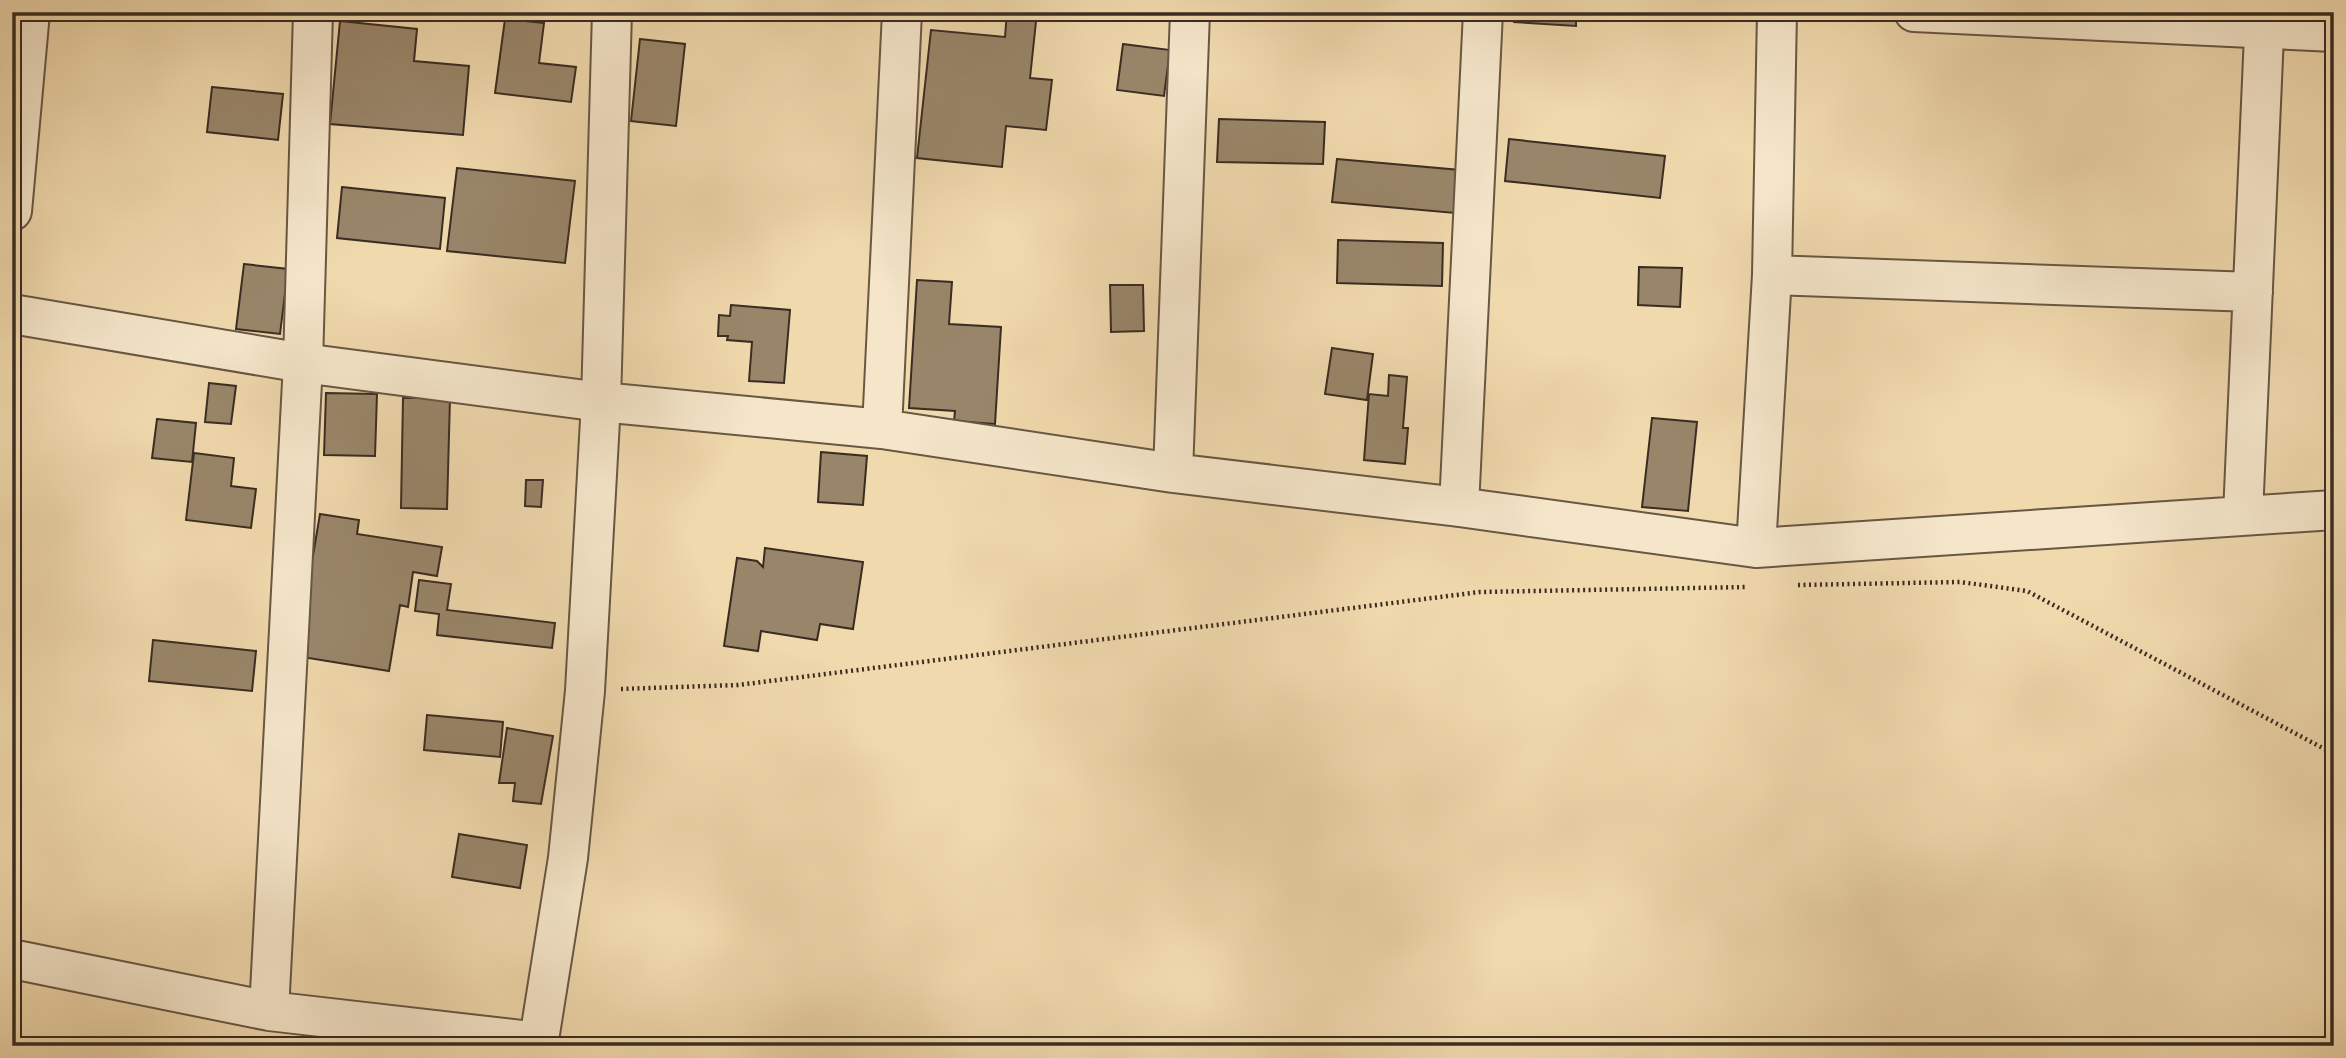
<svg xmlns="http://www.w3.org/2000/svg" width="2346" height="1058" font-family="'Gentium Book Plus',serif">
<style>
.building{fill:#99866a;stroke:#3a2c22;stroke-width:2}
.lines{fill:none;stroke-linecap:round;stroke-linejoin:round}
.street-casing{stroke:#685745;stroke-width:42}
.path{stroke:#3a2c22;stroke-width:4.5;stroke-dasharray:2 3.5;stroke-linecap:butt}
.street{stroke:#f5e6ca;stroke-width:38}
</style>
<rect width="100%" height="100%" fill="#f0d9ad"/>
<filter id="stains"><feTurbulence type="fractalNoise" baseFrequency=".00286" numOctaves="4"/><feColorMatrix values="0 0 0 0 .2 0 0 0 0 .09 0 0 0 0 .02 0 0 0 .5 -.17"/></filter>
<radialGradient id="worn" r=".72"><stop offset=".6" stop-color="#630" stop-opacity="0"/><stop offset="1" stop-color="#630" stop-opacity=".3"/></radialGradient>
<path class="building" d="M1007,12h30l-7,66 22,2 -6,50 -40,-4 -4,41 -85,-9 14,-128 74,7z
M1514,12h62v14l-62,-4z
M505,19l39,4 -5,40 37,4 -5,35 -76,-9z
M340,21l77,8 -3,32 55,5 -6,69 -133,-11z
M640,39l45,5 -9,82 -45,-5z
M1123,44l47,6 -6,46 -47,-6z
M212,87l71,7 -5,46 -71,-8z
M1219,119l106,3 -2,42 -106,-2z
M1509,139l156,17 -5,42 -155,-17z
M1337,159l123,11 -5,43 -123,-11z
M457,168l118,13 -10,82 -118,-12z
M342,187l103,11 -5,51 -103,-11z
M1338,240l105,3 -1,43 -105,-3z
M244,264l44,5 -8,65 -44,-5z
M1639,267l43,1 -2,39 -42,-2z
M917,280l35,2 -3,42 52,3 -6,97 -41,-3 1,-10 -46,-3z
M1110,285h33l1,46 -33,1z
M731,305l59,5 -6,73 -35,-2 3,-39 -25,-2 1,-4h-10l1,-21 11,1z
M1332,348l41,6 -6,46 -42,-6z
M1389,375l18,2 -4,51h5l-3,36 -41,-4 5,-66 19,2z
M209,383l27,3 -5,38 -26,-2z
M326,393l51,1 -2,62 -51,-1z
M403,398h47l-3,111 -46,-1z
M1652,418l45,4 -9,89 -46,-4z
M157,419l39,4 -4,39 -40,-4z
M821,452l46,4 -4,49 -45,-3z
M194,453l40,5 -3,28 25,3 -5,39 -65,-8z
M526,480h17l-2,27 -16,-1z
M320,514l39,6 -2,14 85,13 -5,29 -24,-4 -5,35 -8,-2 -11,66 -93,-15z
M765,548l98,14 -10,67 -33,-5 -3,16 -56,-9 -3,20 -34,-5 13,-88 20,3 6,6z
M419,580l32,4 -4,26 108,13 -3,25 -115,-13 2,-21 -24,-3z
M153,640l103,11 -4,40 -103,-10z
M427,715l76,7 -3,35 -76,-7z
M507,728l46,8 -12,68 -28,-3 2,-18h-16z
M459,834l68,11 -7,43 -68,-11z"/>
<g class="lines">
<g class="street-casing">
<path id="street" d="M313,12l-10,351 -34,648 270,31
M1914,12l420,20
M12,211l18,-199
M1772,275l481,17
M12,314l291,49 298,39 281,27 291,44 286,34 297,41 578,-38
M882,429l20,-417
M1173,473l17,-461
M1459,507l24,-495
M2243,515l22,-503
M1756,548l16,-273 5,-263
M12,959l257,52
M538,1046l30,-188 17,-167 16,-289 11,-390"/>
</g>
<path class="path" d="M1798,585l162,-3 67,9 307,163
M621,689l117,-4 742,-93 267,-5"/>
<use href="#street" class="street"/>
</g>
<rect width="2346" height="1058" fill="none" stroke="#f0d9ad" stroke-width="42"/>
<rect x="14" y="14" width="2318" height="1030" fill="none" stroke="#3a2c22" stroke-width="3.5"/>
<rect x="21" y="21" width="2304" height="1016" fill="none" stroke="#3a2c22" stroke-width="2"/>
<rect width="100%" height="100%" filter="url(#stains)"/>
<rect width="100%" height="100%" fill="url(#worn)"/>
</svg>
